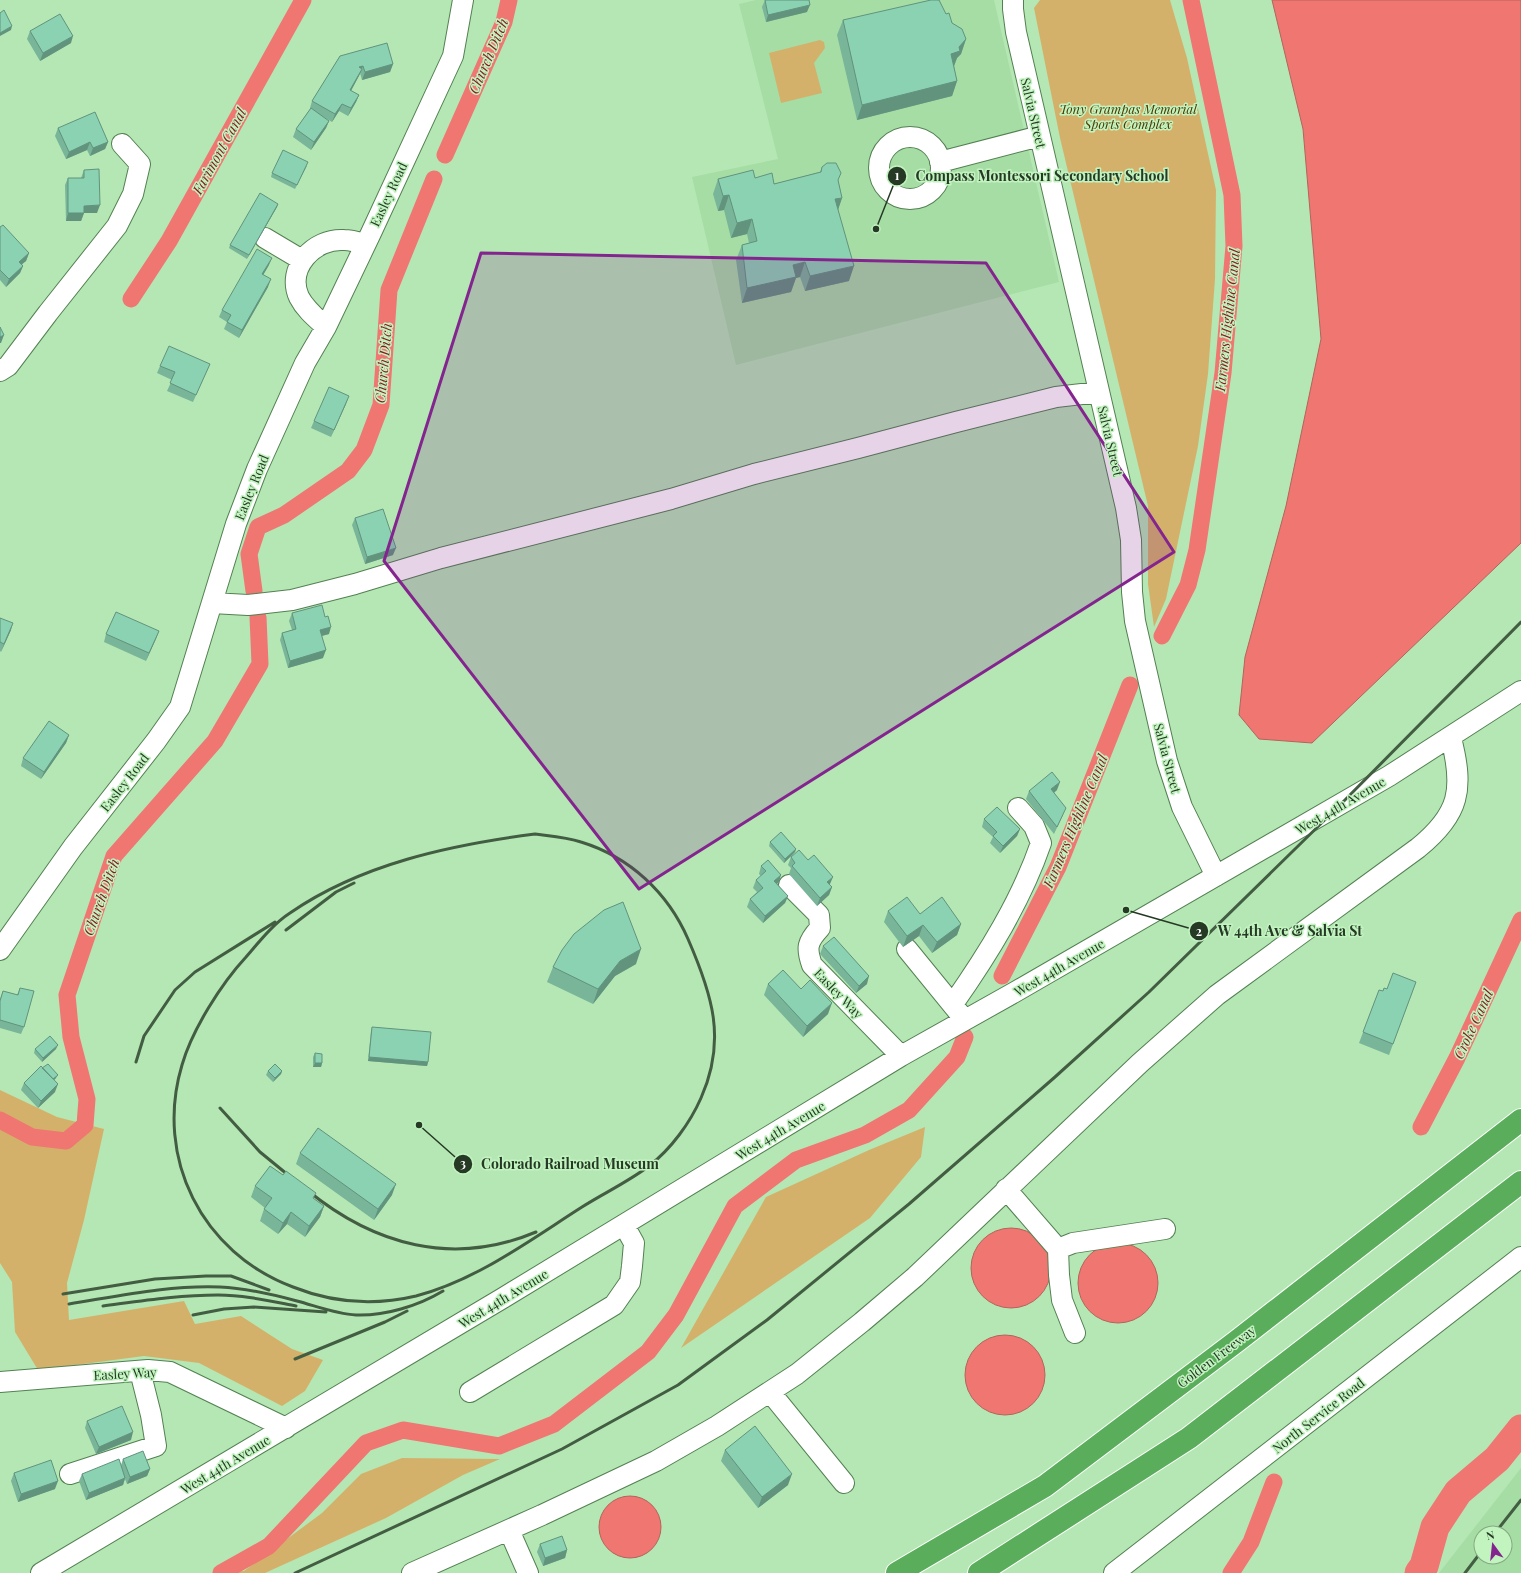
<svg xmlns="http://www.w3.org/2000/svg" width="1521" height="1573" font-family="'Playfair Display',serif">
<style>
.built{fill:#a6dda4;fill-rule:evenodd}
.green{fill:#d4b16b}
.water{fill:#f07671;stroke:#b3645a}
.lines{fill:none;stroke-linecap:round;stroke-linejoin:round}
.canal{stroke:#f07671;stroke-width:17}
.river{stroke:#f07671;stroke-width:29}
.minor-casing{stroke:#538052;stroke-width:22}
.highway-casing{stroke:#fff;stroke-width:24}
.minor{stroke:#fff;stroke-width:20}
.highway{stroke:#5aad5b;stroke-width:22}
.rail{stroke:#435d42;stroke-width:3}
.wall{fill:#78b599}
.shaded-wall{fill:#61937d}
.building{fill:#8bd2b2;stroke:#61937d}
.marked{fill:#84248e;fill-opacity:0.2;stroke:#84248e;stroke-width:3;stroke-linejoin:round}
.labels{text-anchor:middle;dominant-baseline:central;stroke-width:3;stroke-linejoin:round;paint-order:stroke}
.park-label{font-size:13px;font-style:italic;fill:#4f3903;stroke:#c2f4c0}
.street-label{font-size:13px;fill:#263925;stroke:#c2f4c0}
.water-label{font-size:14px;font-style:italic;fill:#891b20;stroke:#c2f4c0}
.leader{fill:none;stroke:#263925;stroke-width:1.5}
.callout-dot{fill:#263925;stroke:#c2f4c0;stroke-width:1.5}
.mark-label{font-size:12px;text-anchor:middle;font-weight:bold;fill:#fff}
.callout-label{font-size:14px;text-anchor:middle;font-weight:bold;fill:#263925;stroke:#c2f4c0;stroke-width:3;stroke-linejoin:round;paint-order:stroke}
</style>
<rect width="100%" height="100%" fill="#b5e7b4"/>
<path class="built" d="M756,0h238l65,282 -323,83 -44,-188 86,-18 -39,-155z
M1521,1468v105h-82zM1481,1533h24v24h-24z"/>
<path class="green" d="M1040,0h130l17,58 29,132 -1,89 -7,95 -10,72 -32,153 -12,28 -6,-43v-78l-88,-368 -26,-130z
M820,40l4,2 1,6 -11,15 8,30 -41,10 -12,-50z
M0,1090l57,27 47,12 -20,91 -17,63 2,37 115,-19 11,23 46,-8 51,33 31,11 -18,31 -23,15 -83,-43 -55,-7 -106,14 -23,-38 -3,-50 -12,-19z
M925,1127l-4,30 -51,61 -189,130 85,-151 103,-47z
M402,1458l98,1 -37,16 -77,43 -121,55h-53l32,-2 78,-58 39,-39z"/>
<path class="water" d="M1272,0h249v543l-209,200 -53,-4 -20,-24 6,-58 41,-151 35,-167 -18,-210z
M971 1268a40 40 0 1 1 80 0a40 40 0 1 1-80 0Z
M1078 1283a40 40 0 1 1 80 0a40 40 0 1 1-80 0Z
M965 1375a40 40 0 1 1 80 0a40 40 0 1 1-80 0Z
M599 1527a31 31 0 1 1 62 0a31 31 0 1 1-62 0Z"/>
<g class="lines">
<path class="canal" d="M445,155l59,-133 5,-22
M131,299l38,-58 134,-241
M254,591l-5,-37 9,-27 26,-12 64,-44 16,-21 17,-45 8,-115 45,-111
M1162,636l26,-51 9,-35 26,-177 11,-127 -2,-51 -41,-195
M1002,976l56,-109 72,-182
M0,1120l32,17 34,4 19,-16 2,-26 -16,-62 -4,-42 47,-139 101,-115 45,-77 -2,-47
M1421,1127l36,-69 64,-138
M221,1573l48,-27 97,-103 37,-13 96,16 55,-22 94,-72 28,-37 59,-109 61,-46 69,-25 44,-25 48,-53 8,-20
M1231,1573l20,-31 23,-60"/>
<path class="river" d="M1419,1573l5,-7 11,-39 23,-35 39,-33 24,-30"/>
<g class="minor-casing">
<path id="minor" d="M1013,0v9l3,23 110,476 5,32 1,52 3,29 32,140 15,46 34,69
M879 168a31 31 0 1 1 62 0a31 31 0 1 1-62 0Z
M940,162l100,-26
M265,238l37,22
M326,327c-10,-9 -21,-18 -27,-30 -13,-29 15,-59 45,-57 7,0 14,2 21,4
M0,371l8,-5 40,-53 69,-87 16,-32 7,-30 -18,-20
M212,603l36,2 44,-5 63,-16 86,-26 230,-59 83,-25 104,-26 98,-26 100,-25 43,-5
M789,885l30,30 1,13c-13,14 -14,20 -8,37l89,91
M907,949l53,65
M0,950l73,-103 83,-106 24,-34 56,-183 21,-55 48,-106 21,-36 45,-94 82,-177 10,-56
M953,1004c35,-50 68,-103 88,-161l-7,-17 -16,-18
M1006,1189l52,60 1,26 3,25 13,33
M1058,1249l15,-6 92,-14
M0,1382l148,-12 22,2 116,56
M470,1392l144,-87 16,-23 2,-16 2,-23 -10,-18
M770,1392l74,91
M70,1474l86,-28 -5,-31 -11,-44
M509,1530l19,43
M41,1573l462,-275 398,-242 114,-64 374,-216 132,-85
M412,1573l130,-58 114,-54 61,-35 80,-52 65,-52 53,-45 225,-214 77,-68 201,-147c42,-34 46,-59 33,-110
M1114,1573l407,-316"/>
</g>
<g class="highway-casing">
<path id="highway" d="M897,1573l148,-87 192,-145 284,-221
M979,1573l210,-135 332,-256"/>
</g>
<use href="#minor" class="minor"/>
<use href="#highway" class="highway"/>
<path class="rail" d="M535,834c15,2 31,3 46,8 49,15 87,51 107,97 24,55 39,101 13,159 -11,25 -30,51 -52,68 -21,16 -45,27 -67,41 -52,33 -105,73 -166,89 -42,10 -83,7 -123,-9 -91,-34 -139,-129 -111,-222 10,-35 39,-81 64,-108 13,-15 27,-33 44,-44 71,-49 160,-68 245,-79z
M286,930l50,-38 18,-9
M136,1062l8,-26 31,-46 20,-18 80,-50
M220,1108l40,44 33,27
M307,1190c67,55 146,77 229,42
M63,1294l92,-15 51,-3h25l38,14
M69,1304c50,-8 100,-19 151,-17 26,1 51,7 77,14 19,5 39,13 59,14 29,1 62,-9 87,-24
M103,1306c38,-5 76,-11 115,-11 26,0 52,6 78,11
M193,1315l31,-6 30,-2 72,5
M295,1359l90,-37 22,-11
M1495,1533l26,-33
M295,1573l267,-124 116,-64 89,-65 142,-116 146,-127 94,-85 192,-188 180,-182
M1465,1573l16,-21"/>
</g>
<path class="wall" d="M765,0l42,12 -41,10 -4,-15z
M946,14l6,9 14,16 -5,15 -4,4 -3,8 3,15 -5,15 -95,24 -20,-85 6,-15z
M30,31l41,12 -31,18 -13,-22z
M340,56l53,8 -3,8 -28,8 -2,-7 -9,18 8,4 -3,7 -8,14 -9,-5 -7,11 -12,-7 9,6 -3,7 -15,22 -18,-13 3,-8 14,-20v-1l2,-7z
M58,128l50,14 -3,7 -15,7 -3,-6 -21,9 -11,-23z
M307,166l-12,23 -24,-12 1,-4z
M822,167l16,13 4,18 -4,11 11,72 -44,10 -5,-14 -4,1 -5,14 -49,11 -6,-43 6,-15 7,-2 -2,-9 -16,4 -7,-28 -6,1 -5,-17 5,-15 37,-1 19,6 46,-12z
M84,170l13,43h-13l-3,8h-15l-1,-36 3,-7h13z
M278,204l-1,3 -30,52 -18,-11 1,-3z
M0,227l29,26 -3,8 -4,3 1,2 -3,7 -14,14 -6,-7z
M269,265l-6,10 5,12 -29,51 -15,-9 3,-7 -8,-5 3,-7z
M210,364l-17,38 -26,-11 5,-11 -15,-7 3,-7z
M346,404l-15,33 -20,-9 3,-7z
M355,518l38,37 -28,9 -13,-39z
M292,613l37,21 -7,2 1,22 -35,10 -8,-28 2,-7 10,-3 -3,-9z
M0,618l11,12 -10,22 -1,-1z
M159,631l-13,30 -42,-19 2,-8z
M69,735l-3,8 -25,36 -20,-13 2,-8z
M1057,790l-3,3 9,22 -9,19 -28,-35 3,-8z
M984,819l36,10 -3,7 -17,17 -10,-10 3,-6 -11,-10z
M770,842l26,7 -1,3 -11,11 -15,-17z
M791,857l39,27v1l2,2 -3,8 -12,11 -28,-32 2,-6 -3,-3z
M761,866l18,16 -2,2 11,12 -3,7 -22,20 -16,-16 3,-8 7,-7 -4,-4 3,-8 5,-4 -2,-2z
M888,911l32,3 41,10 -4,11 -25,18 -13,-17 -16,11 -19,-25z
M823,946l44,38 -11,9 -36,-39z
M636,964l-21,12 -22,28 -46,-22 6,-15z
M1416,982l-27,73 -30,-12 20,-53 4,1 4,-2z
M768,984l33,5 27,25 -25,23 -39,-42z
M20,988l4,39 -3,7 -21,-6v-29l3,-8 14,4z
M372,1027l56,35 -1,4 -59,-5 3,-30z
M35,1049h21l-14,13 -8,-9z
M315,1053l7,10 -1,4h-8v-10z
M42,1068l14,10 -2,2 1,12 -17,16 -17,-18 3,-7z
M268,1071h14l-1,3 -8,8 -7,-7z
M300,1153l92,42 -18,25 -78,-56z
M255,1186l59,13 10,7 -4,11 -15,20 -18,-13 -9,10 -18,-13 4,-12 1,-1 -14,-11z
M87,1421l44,19 -35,14 -11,-26z
M725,1450l63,35 -30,23 -37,-47z
M123,1459l27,10 -3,7 -20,8 -2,-5 -2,6 -37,15 -7,-19 3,-7 39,-9z
M14,1473l41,16 -37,13 -7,-21z
M540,1544l27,6 -2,8 -22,8 -6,-14z"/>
<path class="shaded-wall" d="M810,5l-3,7 -41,10 2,-7z
M12,26l-1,4 -11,6v-3z
M73,36l-2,7 -31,18 3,-8z
M966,39l-5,15 -4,4 -3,8 -9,3 6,-15 8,-7z
M393,64l-3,8 -28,8 3,-8z
M363,66l-4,10 -12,22 12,-31z
M957,81l-5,15 -95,24 5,-15z
M359,95l-3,7 -8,14 3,-8z
M342,104l-3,7 -7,11 3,-8z
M329,121l-3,7 -15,22 3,-8z
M90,142l-3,8 -21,9 3,-7z
M108,142l-3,7 -15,7 3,-8z
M729,195l-5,15 -6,1 5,-15z
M842,198l-5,15 -2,-14z
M278,204l-1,3 -30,52 2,-4z
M100,205l-3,8h-13l-3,8h-15l2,-8 16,-7z
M752,219l-5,15 -16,4 6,-15z
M29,253l-3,8 -10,8 3,-7z
M272,258l-3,7 -10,17 3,-8z
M805,262l-5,15 -4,1 -5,14 -49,11 5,-15 46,-23z
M23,266l-3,7 -14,14 3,-8z
M854,266l-5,15 -44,10 5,-15z
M271,279l-3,8 -29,51 3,-8z
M4,335l-3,8h-1v-6z
M349,396l-3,8 -15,33 3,-7z
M396,548l-3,7 -28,9 2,-7z
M13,623l-2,7 -10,22 3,-8z
M331,627l-2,7 -12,3 3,-7z
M159,631l-3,8 -10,22 3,-8z
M326,650l-3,8 -35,10 2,-7z
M69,735l-3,8 -25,36 3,-7z
M1060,782l-3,8 -9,7 3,-8z
M1020,829l-3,7 -17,17 3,-7z
M796,849l-1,3 -11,11 1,-4z
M781,875l-2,7 -7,6 2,-7z
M833,877l-3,7 -6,6 3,-8z
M832,887l-3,8 -12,11 3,-8z
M788,896l-3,7 -22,20 2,-7z
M961,924l-4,11 -25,18 5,-11z
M923,925l-4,11 -16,11 4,-11z
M641,949l-5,15 -21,12 -22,28 5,-15 22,-28z
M869,976l-2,8 -11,9 3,-7z
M832,1003l-4,11 -25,23 4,-11z
M58,1045l-2,4 -14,13 1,-4z
M369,1057l59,5 -1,4 -59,-5z
M315,1063h7l-1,4h-8z
M282,1071l-1,3 -8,8 2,-4z
M58,1075l-2,3 -6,6 1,-4z
M58,1084l-3,8 -17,16 3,-7z
M396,1184l-4,11 -18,25 4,-11z
M324,1206l-4,11 -15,20 4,-11z
M291,1212l-4,12 -9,10 5,-11z
M133,1432l-2,8 -35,14 3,-7z
M150,1469l-3,7 -20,8 3,-7z
M792,1474l-4,11 -30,23 4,-11z
M125,1478l-2,7 -37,15 3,-7z
M58,1481l-3,8 -37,13 3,-8z
M567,1550l-2,8 -22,8 2,-8z"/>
<path class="building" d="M765,0h44l1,5 -42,10z
M931,0h8l7,14 3,-1 3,10 10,6 4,10 -7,8 1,4 -9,3 6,27 -95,24 -19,-85z
M4,10l8,16 -12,7v-20z
M60,14l13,22 -30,17 -13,-22z
M387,43l6,21 -28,8 -2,-6 -4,1 3,2 -12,21 9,5 -8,13 -9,-4 -7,10 -23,-13 28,-45z
M311,108l18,13 -15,21 -18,-13z
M95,112l13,30 -15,6 -3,-6 -21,10 -11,-24z
M283,150l25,12 -11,23 -25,-12z
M827,163h9l5,10 -3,7 4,18 -7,1 19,67 -44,10 -5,-14 -12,3 3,12 -49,11 -5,-43 15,-4 -5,-22 -15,4 -8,-28 -6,1 -5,-17 35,-9 2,8 17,-5 2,11 47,-12 1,-5z
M99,169l1,36 -16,1v7h-16v-35h16v-8z
M260,193l18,11 -29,51 -19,-10z
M3,225l26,28 -10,9 4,4 -14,13 -9,-9v-43z
M257,249l15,9 -10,16 9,5 -29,51 -15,-8 4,-7 -9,-5z
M0,327l4,8 -4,2z
M169,346l41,18 -14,31 -26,-12 5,-11 -15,-6z
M329,387l20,9 -15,34 -20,-9z
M383,509l13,39 -29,9 -12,-39z
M322,605l3,12 3,-1 3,11 -11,3 6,20 -36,11 -8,-28 14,-4 -4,-16z
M116,612l43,19 -10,22 -43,-19z
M0,618l13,5 -9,21 -4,-2z
M49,721l20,14 -25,37 -21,-14z
M1052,772l8,10 -9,7 15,19 -9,19 -28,-36z
M997,807l23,22 -17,17 -10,-10 4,-4 -13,-13z
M781,832l15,17 -11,10 -15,-17z
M799,850l9,10 6,-5 19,22 -6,5 5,5 -12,11 -28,-32 3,-3 -4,-6z
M768,860l13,15 -7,6 14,15 -23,20 -15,-17 13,-11 -7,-8 10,-9 -5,-5z
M907,897l13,17 22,-17 19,27 -24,18 -14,-17 -16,11 -19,-25z
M623,902l18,47 -21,12 -22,28 -45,-22 9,-17 12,-16 30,-24z
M834,937l35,39 -10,10 -36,-40z
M783,970l18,19 9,-9 22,23 -25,23 -39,-42z
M1393,973l23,9 -23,62 -30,-12 16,-42 4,1 1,-3 3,1z
M20,988l14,3 -10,36 -24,-7v-19l3,-10 15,4z
M372,1027l59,5 -3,30 -59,-5z
M50,1036l8,9 -15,13 -8,-9z
M315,1053l7,1v9h-7z
M48,1064l10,11 -5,4 -11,-11z
M275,1064l7,7 -7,7 -7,-7z
M41,1066l17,18 -17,17 -17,-18z
M318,1128l78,56 -18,25 -78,-56z
M270,1166l13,9 3,-4 30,22 -3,5 11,8 -15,20 -18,-14 -8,11 -19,-14 8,-11 -17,-12z
M122,1406l11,26 -34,15 -12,-26z
M755,1426l37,48 -30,23 -37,-47z
M143,1451l7,18 -20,8 -7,-18z
M119,1459l6,19 -36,15 -7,-19z
M51,1460l7,21 -37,13 -7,-21z
M562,1536l5,14 -22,8 -5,-14z"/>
<path class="marked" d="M481,253l505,10 188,289 -535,337 -255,-328z"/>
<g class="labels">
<g class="park-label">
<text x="1128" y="108">Tony Grampas Memorial<tspan x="1128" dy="15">Sports Complex</tspan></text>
</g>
<g class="street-label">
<text transform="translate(1034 113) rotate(77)">Salvia Street</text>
<text transform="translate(388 194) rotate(-65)">Easley Road</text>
<text transform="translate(1111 441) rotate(77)">Salvia Street</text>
<text transform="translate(251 487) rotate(-68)">Easley Road</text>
<text transform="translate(1168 758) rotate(75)">Salvia Street</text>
<text transform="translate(124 782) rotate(-52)">Easley Road</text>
<text transform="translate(1340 805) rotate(-30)">West 44th Avenue</text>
<text transform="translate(1059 967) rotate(-30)">West 44th Avenue</text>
<text transform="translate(839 993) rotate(46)">Easley Way</text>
<text transform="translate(780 1130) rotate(-31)">West 44th Avenue</text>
<text transform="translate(503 1298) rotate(-31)">West 44th Avenue</text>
<text transform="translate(1216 1356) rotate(-37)">Golden Freeway</text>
<text transform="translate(125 1373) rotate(-3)">Easley Way</text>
<text transform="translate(1318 1415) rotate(-38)">North Service Road</text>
<text transform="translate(225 1464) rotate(-31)">West 44th Avenue</text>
</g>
<g class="water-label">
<text transform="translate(488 56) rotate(-67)">Church Ditch</text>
<text transform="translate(219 151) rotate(-61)">Farimont Canal</text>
<text transform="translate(1227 320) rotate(-84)">Farmers Highline Canal</text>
<text transform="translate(383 363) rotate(-85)">Church Ditch</text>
<text transform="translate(1075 821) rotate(-67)">Farmers Highline Canal</text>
<text transform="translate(101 897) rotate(-70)">Church Ditch</text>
<text transform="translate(1473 1024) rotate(-65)">Croke Canal</text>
</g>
</g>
<path class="leader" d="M876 229L897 176M1126 910L1199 931M419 1125L463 1164"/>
<g class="callout-dot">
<circle cx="876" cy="229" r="4"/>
<circle cx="1126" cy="910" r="4"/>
<circle cx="419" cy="1125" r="4"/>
<circle cx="897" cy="176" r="10"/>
<circle cx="1199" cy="931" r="10"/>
<circle cx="463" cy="1164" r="10"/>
</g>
<g class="mark-label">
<text x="897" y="180">1</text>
<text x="1199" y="936">2</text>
<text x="463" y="1168">3</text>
</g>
<g class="callout-label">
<text x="1042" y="181">Compass Montessori Secondary School</text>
<text x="1290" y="936">W 44th Ave &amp; Salvia St</text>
<text x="570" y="1169">Colorado Railroad Museum</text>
</g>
<g transform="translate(1493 1545) rotate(345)"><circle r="19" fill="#c2f4c0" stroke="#84a982"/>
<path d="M0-3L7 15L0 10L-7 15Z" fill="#84248e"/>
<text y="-6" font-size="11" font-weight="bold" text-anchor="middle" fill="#263925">N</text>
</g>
</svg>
